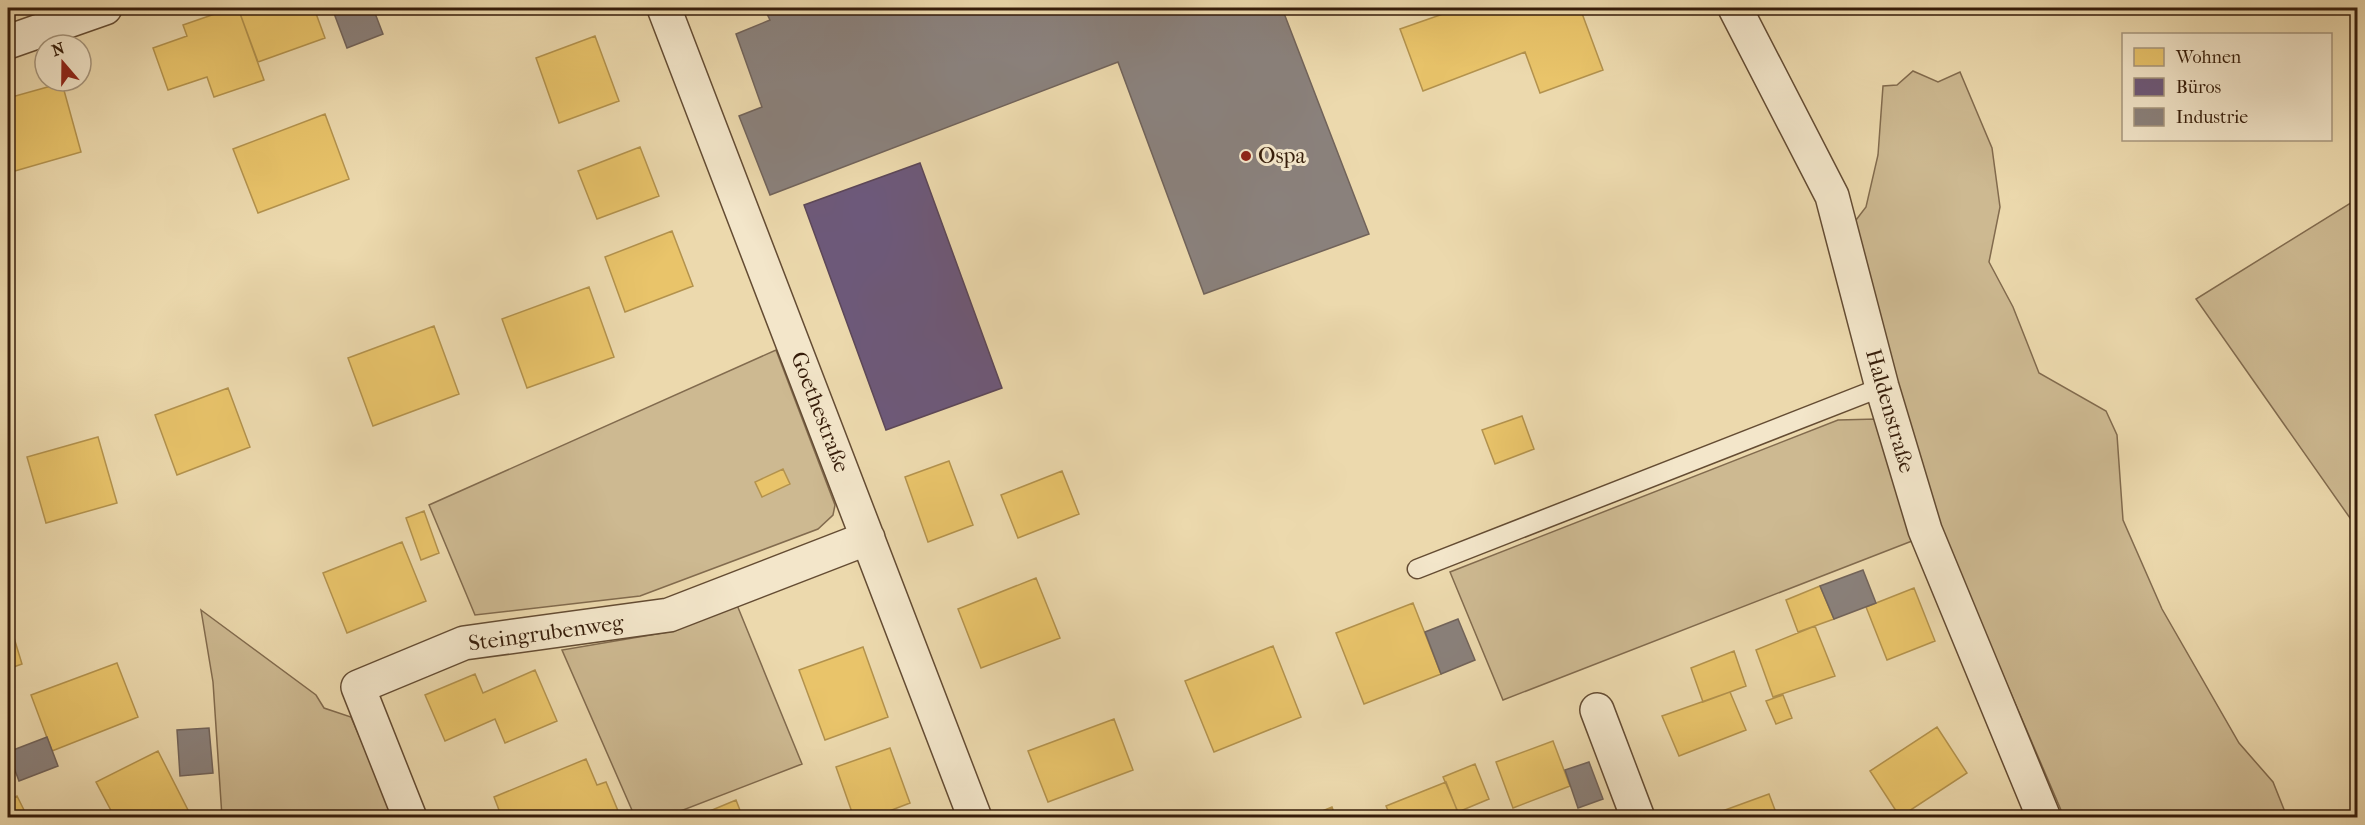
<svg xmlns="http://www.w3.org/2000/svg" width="2365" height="825" font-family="'IM FELL French Canon',serif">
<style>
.green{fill:#cdb991;stroke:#826b4e;stroke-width:1.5}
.homes{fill:#e9c46a;stroke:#b3924d;stroke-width:1.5}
.offices{fill:#6d597a;stroke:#5c4758;stroke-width:1.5}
.industry{fill:#8a817c;stroke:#71635a;stroke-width:1.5}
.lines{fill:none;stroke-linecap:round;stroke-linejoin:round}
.service-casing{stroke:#644c33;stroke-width:21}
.minor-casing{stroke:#644c33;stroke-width:36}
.service{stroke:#f3e6ca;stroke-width:18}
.minor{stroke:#f3e6ca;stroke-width:33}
.poi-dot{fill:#8f2418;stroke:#f3e6ca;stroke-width:2}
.labels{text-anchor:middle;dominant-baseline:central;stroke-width:6;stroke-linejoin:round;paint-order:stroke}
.poi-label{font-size:22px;fill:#361d0a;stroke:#f3e6ca;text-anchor:start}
.street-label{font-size:22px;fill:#361d0a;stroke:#f3e6ca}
</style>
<rect width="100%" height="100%" fill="#ecd9ad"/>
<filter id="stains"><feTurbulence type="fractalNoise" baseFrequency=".00333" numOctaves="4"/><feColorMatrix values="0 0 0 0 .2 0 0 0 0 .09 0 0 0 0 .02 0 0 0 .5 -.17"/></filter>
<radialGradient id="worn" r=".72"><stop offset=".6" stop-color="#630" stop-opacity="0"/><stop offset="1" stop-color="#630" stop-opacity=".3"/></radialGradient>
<path class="green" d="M1913,71l25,11 22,-10 32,76 8,59 -11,55 24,45 26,66 67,38 11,24 6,85 39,89 77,134 34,39 14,35h-223l-120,-279 -47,-151 -44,-163 13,-17 12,-52 5,-69 14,-1z
M2357,199v329l-161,-229z
M776,350l59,155 -2,10 -15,14 -178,67 -165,19 -46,-110z
M1877,419l35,122 -409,159 -53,-128 388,-152z
M737,605l65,159 -137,53h-30l-73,-167 112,-19z
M201,610l115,85 8,13 27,9 43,100h-172l-9,-135z"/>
<path class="homes" d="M232,8h6l26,72 -50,17 -7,-20 -39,13 -15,-42 34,-12 -4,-11z
M238,8h76l11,30 -67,24z
M1460,8h120l23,62 -63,23 -15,-41 -102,39 -23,-62z
M595,36l24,65 -60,22 -23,-65z
M62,83l19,69 -73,21v-75z
M325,114l24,65 -91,34 -25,-64z
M640,147l19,49 -62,23 -19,-48z
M672,231l21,55 -68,26 -20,-55z
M589,287l25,70 -87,31 -25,-69z
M434,326l25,68 -86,32 -25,-68z
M228,388l22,59 -73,28 -22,-60z
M1522,416l12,33 -39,15 -13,-34z
M98,437l19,66 -71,20 -19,-66z
M949,461l24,64 -45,17 -23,-65z
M783,469l7,15 -28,13 -7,-15z
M1062,471l17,43 -61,24 -17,-43z
M424,511l15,42 -18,7 -15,-42z
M402,542l24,59 -79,32 -24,-60z
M1036,578l24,60 -79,30 -23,-59z
M1820,586l14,33 -36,13 -12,-32z
M1914,588l21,53 -48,19 -21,-53z
M1413,603l28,71 -77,30 -28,-71z
M8,618l14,46 -14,5z
M1815,626l20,50 -62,21 -17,-47z
M1273,646l28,71 -87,35 -29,-71z
M863,647l25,70 -63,23 -26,-70z
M1734,651l12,35 -43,16 -12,-34z
M117,663l21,54 -86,34 -21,-56z
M535,670l22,51 -52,22 -10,-24 -50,22 -20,-46 50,-21 8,19z
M1730,692l16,38 -67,26 -17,-40z
M1783,695l9,23 -16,6 -10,-23z
M1114,719l19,51 -85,32 -20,-51z
M1937,727l30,46 -67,44 -30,-46z
M1553,741l17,45 -57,22 -17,-46z
M890,748l20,55 -39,15h-17l-18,-51z
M158,751l31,61 -10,6h-64l-19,-36z
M586,759l11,26 9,-3 15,36h-119l-8,-21z
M1475,764l14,35 -31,13 -15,-35z
M1446,782l14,36h-69l-5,-12z
M1769,794l9,24h-63l-1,-4z
M17,796l11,22h-20v-17z
M736,800l7,18h-50z
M1332,807l4,11h-31z"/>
<path class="offices" d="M920,163l82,225 -116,42 -82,-225z"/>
<path class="industry" d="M332,8h41l10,26 -36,14z
M764,8h518l87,226 -165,60 -86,-232 -348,133 -31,-79 23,-9 -26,-73 34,-14z
M1863,570l13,33 -42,16 -14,-33z
M1458,619l17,41 -34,14 -16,-42z
M209,728l4,45 -33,3 -3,-46z
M47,737l11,29 -39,15 -11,-29z
M1589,762l14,37 -25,9 -13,-38z"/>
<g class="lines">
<g class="service-casing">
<path id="service" d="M1417,569l465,-182"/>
</g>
<g class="minor-casing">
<path id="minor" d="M664,8l311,810
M1735,8l97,188 50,191 43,143 119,288
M8,42l97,-34
M1597,710l41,108
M410,818l-52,-131 106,-44 205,-28 199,-77"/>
</g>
<use href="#service" class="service"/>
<use href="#minor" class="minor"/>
</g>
<circle class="poi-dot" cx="1246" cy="156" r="6"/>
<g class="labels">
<g class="poi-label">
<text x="1258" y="156">Ospa</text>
</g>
<g class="street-label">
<text transform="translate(1890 411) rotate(74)">Haldenstraße</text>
<text transform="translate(820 412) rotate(69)">Goethestraße</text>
<text transform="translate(546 633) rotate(-8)">Steingrubenweg</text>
</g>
</g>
<rect width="2365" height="825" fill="none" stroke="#ecd9ad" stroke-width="30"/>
<rect x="9" y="9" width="2347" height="807" fill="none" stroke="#361d0a" stroke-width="3"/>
<rect x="15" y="15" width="2335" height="795" fill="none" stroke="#361d0a" stroke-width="1.5"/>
<rect x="2122" y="33" width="210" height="108" fill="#f3e6ca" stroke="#a7967d" stroke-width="1.5"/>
<rect x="2134" y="48" width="30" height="18" fill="#e9c46a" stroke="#a7967d" stroke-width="1.5"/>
<text x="2176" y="63" font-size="18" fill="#361d0a">Wohnen</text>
<rect x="2134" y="78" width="30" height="18" fill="#6d597a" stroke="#a7967d" stroke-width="1.5"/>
<text x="2176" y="93" font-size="18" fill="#361d0a">Büros</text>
<rect x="2134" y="108" width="30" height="18" fill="#8a817c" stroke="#a7967d" stroke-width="1.5"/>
<text x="2176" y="123" font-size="18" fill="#361d0a">Industrie</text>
<g transform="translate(63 63) rotate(340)"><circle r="28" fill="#f3e6ca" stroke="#a7967d" stroke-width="1.5"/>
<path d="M0-4.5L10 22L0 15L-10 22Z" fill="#8f2418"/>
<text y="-9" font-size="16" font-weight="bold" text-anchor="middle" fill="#361d0a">N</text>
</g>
<rect width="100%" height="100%" filter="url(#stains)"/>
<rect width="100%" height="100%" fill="url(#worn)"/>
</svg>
